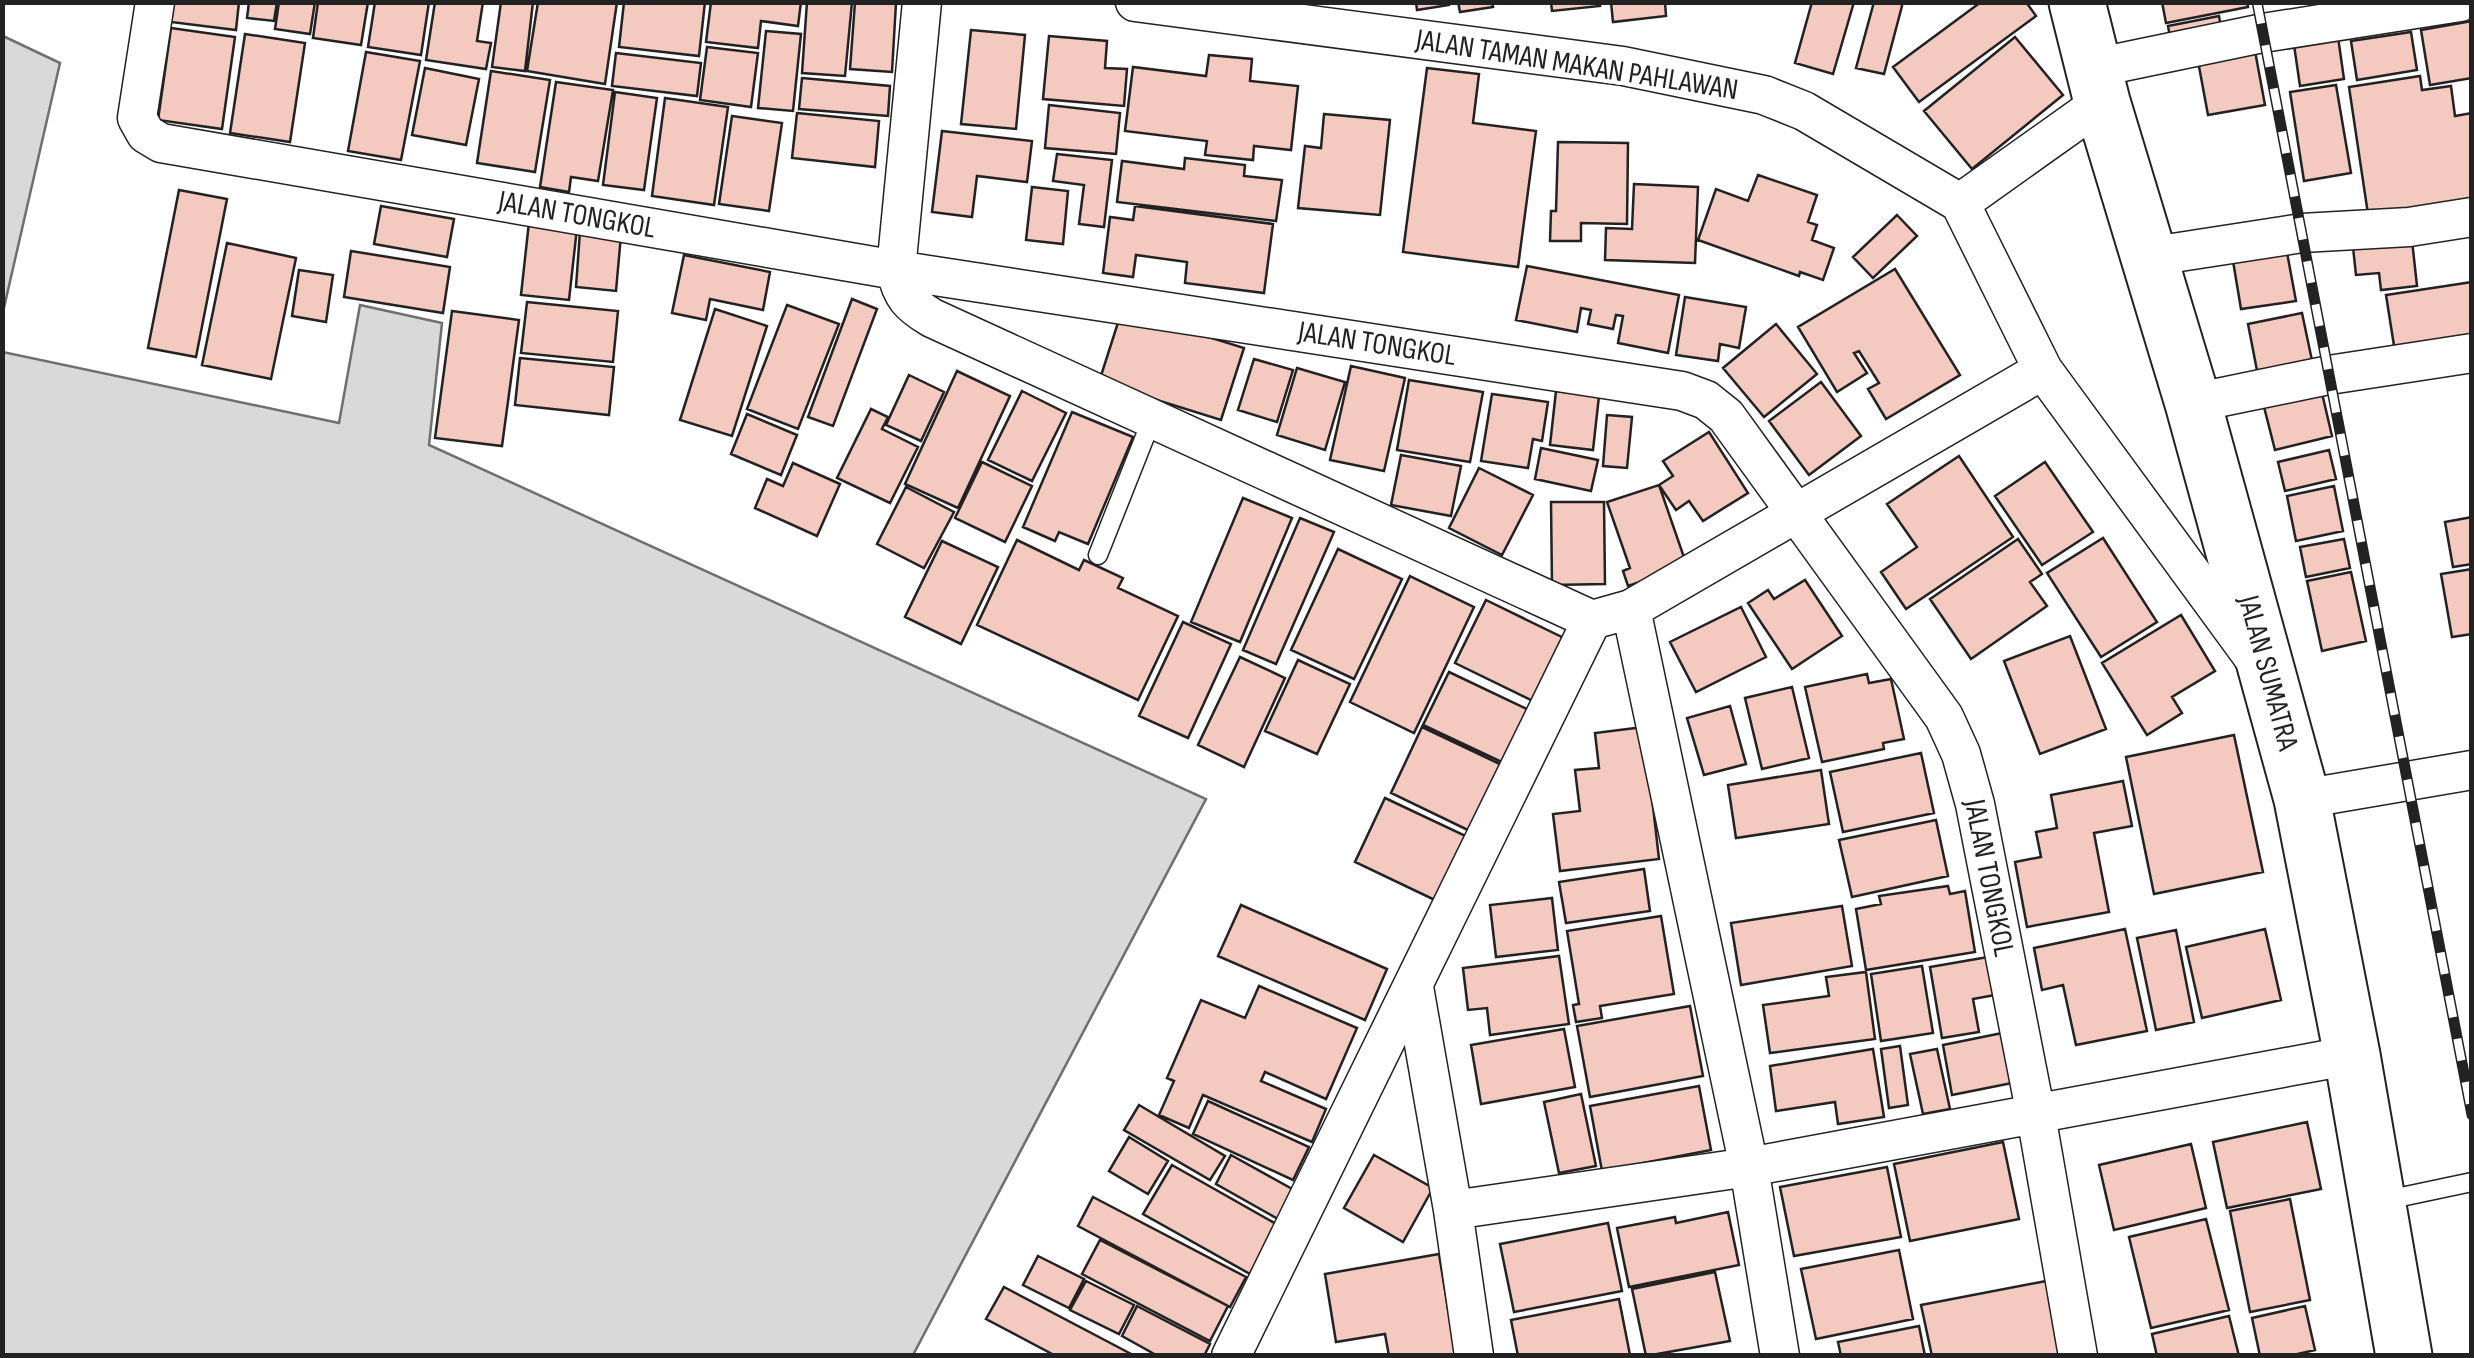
<svg xmlns="http://www.w3.org/2000/svg" width="2474" height="1358" font-family="'Sofia Sans Condensed',sans-serif">
<style>
.water{fill:#d9d9d9;stroke:#6f6f6f;stroke-width:2.5}
.building{fill:#f3c9c0;stroke:#222;stroke-width:2.5}
.lines{fill:none;stroke-linecap:round;stroke-linejoin:round}
.service-casing{stroke:#222;stroke-width:21}
.minor-casing{stroke:#222;stroke-width:41}
.trunk-casing{stroke:#222;stroke-width:59}
.service{stroke:#fff;stroke-width:18}
.minor{stroke:#fff;stroke-width:38}
.trunk{stroke:#fff;stroke-width:55}
.rail-casing{stroke:#222;stroke-width:11}
.rail{stroke:#fff;stroke-width:8;stroke-dasharray:22;stroke-linecap:butt}
.labels{text-anchor:middle;dominant-baseline:central;stroke-width:8;stroke-linejoin:round;paint-order:stroke}
.street-label{font-size:30px;fill:#222;stroke:#fff}
</style>
<rect width="100%" height="100%" fill="#fff"/>
<path class="water" d="M3,36l57,27 -57,249z
M360,305l82,18 -13,122 777,354 -293,556h-910v-1003l336,71z"/>
<path class="building" d="M174,2h65l-3,28 -65,-8z
M249,2h28l-3,19 -27,-3z
M279,2h36l-5,32 -35,-5z
M318,2h50l-7,43 -48,-7z
M375,2h54l-8,53 -53,-8z
M435,2h48l-6,39 14,2 -5,26 -60,-9z
M501,2h32l-8,69 -33,-4z
M538,2h79l-12,82 -78,-13z
M624,2h81l-6,54 -80,-9z
M711,2h90l-3,24 -37,-5 -3,27 -52,-6z
M807,2h45l-7,74 -43,-3z
M855,2l41,1 -4,69 -42,-3z
M1416,2h33v3l-32,5z
M1458,2h34l1,5 -33,5z
M1551,2h48l1,4 -48,5z
M1611,2h54l1,14 -53,6z
M1812,2h42l-21,72 -38,-11z
M1874,2h27l1,4 -18,68 -28,-6z
M1981,2h45l10,14 -117,86 -26,-35z
M2162,2h85l1,5 -82,16z
M2219,16l4,22 -51,10 -4,-22z
M2472,21v57l-42,7 -9,-55z
M171,28l64,9 -13,92 -64,-9z
M971,30l54,5 -9,94 -55,-5z
M766,31l35,3 -8,77 -35,-3z
M2411,32l6,38 -60,10 -6,-39z
M245,34l60,9 -15,99 -60,-9z
M1049,36l58,5 -2,27 22,1 -3,37 -81,-7z
M2015,37l48,58 -91,74 -48,-58z
M2338,37l6,42 -44,7 -6,-41z
M707,47l51,6 -7,54 -51,-7z
M2255,51l10,54 -57,10 -10,-54z
M366,52l54,9 -19,99 -53,-9z
M616,53l85,10 -4,33 -85,-10z
M1209,55l43,4 -2,22 48,5 -7,64 -37,-4 -1,14 -48,-5 2,-14 -82,-10 8,-64 73,9z
M425,68l54,11 -13,66 -54,-10z
M1427,68l52,6 -6,49 63,8 -18,136 -115,-15z
M491,71l59,9 -15,92 -58,-9z
M2420,76l2,14 29,-4 4,30 17,-3v100l-103,8 -20,-134z
M802,78l88,8 -2,30 -89,-7z
M556,82l57,8 -15,91 -27,-4 -2,15 -29,-5z
M2336,85l15,88 -47,8 -14,-89z
M615,92l42,6 -13,92 -41,-5z
M665,98l63,9 -14,98 -62,-9z
M1049,105l71,8 -4,41 -71,-6z
M797,113l82,8 -4,46 -83,-9z
M1324,114l66,6 -10,95 -82,-7 7,-62 16,2z
M732,116l50,7 -13,88 -50,-7z
M942,131l90,10 -5,41 -50,-6 -5,41 -40,-5z
M1558,142l70,1 -1,81 -46,-1v18h-31l1,-30h5z
M1057,154l55,6 -8,67 -25,-3 5,-39 -31,-4z
M1185,158l60,7 -1,11 38,4 -6,41 -159,-19 5,-41 62,8z
M1758,175l59,20 -9,27 9,3 -5,15 22,8 -11,32 -23,-8 -1,4 -101,-36 18,-51 32,12z
M1634,184l64,3 -3,76 -90,-3 1,-32 26,1z
M1032,187l36,4 -5,53 -37,-4z
M179,190l48,9 -31,158 -48,-9z
M381,206l73,13 -7,38 -73,-13z
M1135,206l138,18 -9,69 -79,-10 2,-21 -51,-7 -3,22 -30,-4 7,-56 23,3z
M1897,215l20,21 -44,42 -20,-21z
M529,222l48,6 -8,72 -48,-5z
M580,231l41,4 -5,56 -40,-4z
M2411,231l6,55 -36,4 -2,-17 -23,2 -4,-37z
M227,243l69,15 -25,121 -69,-14z
M2286,247l10,54 -55,8 -9,-54z
M351,251l99,16 -7,46 -99,-16z
M684,255l86,17 -7,38 -53,-11 -4,21 -34,-7z
M1527,266l152,29 -11,58 -50,-10 5,-27 -7,-1 -3,14 -25,-5 3,-14 -10,-2 -4,24 -61,-12z
M1895,269l65,106 -74,44 -18,-30 11,-6 -20,-32 -5,2 13,20 -30,19 -39,-65z
M299,270l34,5 -7,47 -34,-6z
M2472,282v58l-77,12 -9,-57z
M1685,297l61,10 -7,41 -19,-4 -2,17 -42,-6z
M852,299l25,10 -44,117 -25,-9z
M527,302l91,9 -5,51 -92,-9z
M787,305l52,19 -41,105 -51,-20z
M715,309l52,17 -35,110 -52,-16z
M1122,310l122,38 -23,72 -122,-38z
M452,311l67,9 -17,126 -67,-8z
M2302,313l12,57 -55,11 -11,-57z
M1776,324l41,50 -53,43 -41,-49z
M520,358l94,9 -5,48 -94,-10z
M1254,359l39,11 -16,52 -39,-12z
M1351,366l54,12 -21,93 -54,-11z
M1297,368l48,14 -20,68 -48,-15z
M957,371l53,25 -52,112 -53,-24z
M909,375l35,17 -23,49 -35,-16z
M1409,380l74,12 -13,70 -73,-12z
M1821,382l40,54 -52,39 -40,-54z
M2321,389l11,47 -57,14 -12,-47z
M1022,391l44,22 -34,68 -44,-21z
M1556,391l43,5 -6,54 -43,-5z
M1492,394l56,8 -6,39 -9,-2 -5,29 -47,-7z
M871,409l17,8 -6,12 36,18 -28,56 -53,-25z
M1072,412l61,25 -45,107 -29,-12 -4,9 -32,-14z
M747,414l50,21 -16,40 -50,-21z
M1607,415l25,2 -5,51 -24,-2z
M1709,432l39,61 -45,28 -14,-20 -13,9 -17,-25 14,-9 -10,-15z
M1541,448l57,12 -7,31 -56,-12z
M2329,450l7,29 -51,12 -7,-29z
M1401,455l60,11 -10,50 -60,-11z
M1959,456l54,81 -107,72 -25,-37 36,-25 -30,-43z
M982,462l50,24 -27,56 -50,-24z
M2045,462l48,70 -51,33 -47,-69z
M793,463l47,21 -23,52 -62,-28 12,-29 16,7z
M1479,468l54,27 -31,60 -53,-27z
M1659,485l28,81 -59,20 -5,-15 7,-3 -23,-66z
M2334,486l9,45 -47,10 -9,-45z
M906,487l48,25 -30,56 -47,-24z
M1243,498l49,20 -52,124 -49,-20z
M1551,502h53l1,82 -53,1z
M2472,517v47l-19,3 -8,-45z
M1300,518l34,14 -58,132 -33,-14z
M2103,538l54,84 -56,35 -54,-84z
M2018,539l24,35 -12,8 17,24 -76,53 -41,-60z
M2344,539l6,29 -44,9 -6,-30z
M1017,540l62,30 5,-10 39,18 -5,10 60,28 -40,84 -161,-75z
M942,541l56,26 -37,77 -56,-27z
M1338,549l64,30 -48,100 -63,-29z
M2472,569v65l-20,3 -11,-63z
M2351,572l15,69 -44,10 -15,-70z
M1410,576l64,31 -60,126 -64,-31z
M1805,580l37,56 -50,33 -44,-66 20,-13 6,9z
M1486,600l82,40 -31,63 -82,-40z
M1741,607l25,50 -70,35 -26,-50z
M2181,615l34,56 -43,26 10,16 -35,22 -45,-72z
M1183,622l48,22 -43,94 -49,-22z
M2070,636l36,93 -66,25 -36,-93z
M1240,657l45,21 -41,89 -46,-22z
M1298,660l52,24 -33,70 -52,-23z
M1449,672l84,40 -25,53 -85,-40z
M1867,674l2,9 22,-4 13,60 -21,4 1,6 -62,13 -17,-75z
M1792,687l17,71 -47,11 -17,-71z
M1730,706l16,58 -42,11 -17,-57z
M1422,727l84,40 -32,66 -83,-40z
M1644,727l15,132 -99,12 -7,-57 27,-3 -5,-41 24,-2 -4,-35z
M2234,735l29,137 -109,22 -28,-137z
M1921,753l13,60 -91,19 -13,-60z
M1821,770l8,54 -93,14 -8,-53z
M2123,781l9,45 -38,7 15,79 -82,15 -12,-65 26,-5 -5,-25 21,-4 -6,-33z
M1385,798l85,40 -31,64 -84,-40z
M1936,820l12,56 -96,21 -13,-57z
M1644,869l6,42 -84,12 -7,-41z
M1948,886l2,8 15,-3 10,61 -109,18 -10,-61 25,-5 -2,-8z
M1552,898l6,52 -62,7 -6,-52z
M1241,905l146,64 -22,51 -147,-64z
M1842,906l10,60 -111,19 -10,-62z
M1661,916l13,78 -74,12 2,12 -26,4 -3,-17 6,-1 -12,-73z
M2125,929l22,102 -71,14 -13,-60 -21,5 -8,-42z
M2265,929l16,71 -79,18 -16,-71z
M2176,930l18,92 -38,8 -19,-92z
M1559,956l10,68 -79,11 -3,-27 -19,2 -5,-42z
M1988,957l7,38 -22,4 6,33 -37,6 -12,-71z
M1922,966l11,67 -52,8 -10,-67z
M1866,972l9,67 -105,14 -7,-48 66,-9 -3,-19z
M1259,986l98,42 -31,71 -61,-27 -4,9 65,28 -14,33 -109,-47 -14,33 -30,-13 15,-34 -7,-3 34,-78 44,18z
M1690,1006l13,70 -113,21 -13,-71z
M1564,1029l11,58 -94,17 -10,-59z
M2007,1032l10,50 -65,13 -9,-50z
M1900,1046l8,59 -19,3 -8,-59z
M1873,1049l11,68 -46,7 -3,-22 -59,9 -6,-45z
M1937,1049l13,60 -27,5 -13,-60z
M1699,1086l12,64 -109,21 -12,-65z
M1581,1094l15,72 -37,7 -15,-71z
M1208,1101l101,46 -16,33 -100,-46z
M1139,1105l86,51 -15,24 -86,-50z
M2307,1122l14,67 -94,19 -14,-66z
M1129,1137l39,24 -20,33 -39,-23z
M2003,1142l16,77 -109,22 -16,-77z
M2191,1144l15,64 -92,22 -15,-65z
M1231,1155l63,35 -16,29 -62,-35z
M1374,1155l59,33 -30,54 -59,-34z
M1172,1165l106,60 -28,49 -107,-60z
M1887,1167l14,70 -107,19 -14,-69z
M1093,1197l153,80 -16,30 -152,-81z
M2290,1199l20,101 -60,12 -20,-101z
M1728,1212l11,53 -110,22 -12,-59 58,-11 1,6z
M2206,1219l23,91 -78,18 -22,-91z
M1608,1223l14,68 -108,21 -14,-68z
M1100,1240l128,66 -18,35 -128,-67z
M1899,1250l14,69 -97,20 -15,-70z
M1439,1254l17,102h-67l-4,-22 -49,8 -11,-68z
M1038,1256l46,23 -15,29 -46,-23z
M1715,1272l15,69 -84,15 -14,-67z
M1086,1281l48,24 -15,29 -49,-24z
M2046,1281l15,72 -14,3h-115l-11,-51z
M1004,1287l131,69h-79l-70,-37z
M1619,1299l11,56 -112,1 -7,-36z
M1137,1306l73,38 -6,12h-46l-36,-20z
M2305,1306l10,44 -26,6h-29l-8,-38z
M2229,1316l10,40h-82l-5,-22z
M1919,1326l6,30h-84l-3,-14z"/>
<g class="lines">
<g class="service-casing">
<path id="service" d="M1098,555l54,-136
M2382,1201l90,-19"/>
</g>
<g class="minor-casing">
<path id="minor" d="M155,2l-18,116 9,16 15,9 735,127 786,121 24,9 20,16 218,301 17,37 14,50 61,311 42,241
M922,2l-26,268c5,26 14,35 36,48l660,302 39,-11 412,-239
M1135,2l488,64 141,29 40,16 156,92 83,167 210,287
M2094,68l169,-35 197,-31
M1960,203l142,-101
M2147,257l155,-24 107,-6 63,-10
M2193,403l136,-28 143,-22
M1631,609l118,558 31,189
M2302,799l170,-29
M1414,987l39,223 21,146
M1453,1210l296,-43 603,-112
M1231,1356l361,-736"/>
</g>
<g class="trunk-casing">
<path id="trunk" d="M2077,2l25,100 91,301 109,396 50,256 52,301"/>
</g>
<use href="#service" class="service"/>
<use href="#minor" class="minor"/>
<use href="#trunk" class="trunk"/>
<g class="rail-casing">
<path id="rail" d="M2257,2l215,1113"/>
</g>
<use href="#rail" class="rail"/>
</g>
<g class="labels">
<g class="street-label">
<text transform="translate(1577 65) rotate(9)">JALAN TAMAN MAKAN PAHLAWAN</text>
<text transform="translate(577 215) rotate(10)">JALAN TONGKOL</text>
<text transform="translate(1377 344) rotate(9)">JALAN TONGKOL</text>
<text transform="translate(2268 673) rotate(75)">JALAN SUMATRA</text>
<text transform="translate(1989 878) rotate(79)">JALAN TONGKOL</text>
</g>
</g>
<rect width="2474" height="1358" fill="none" stroke="#222222" stroke-width="10"/>
</svg>
